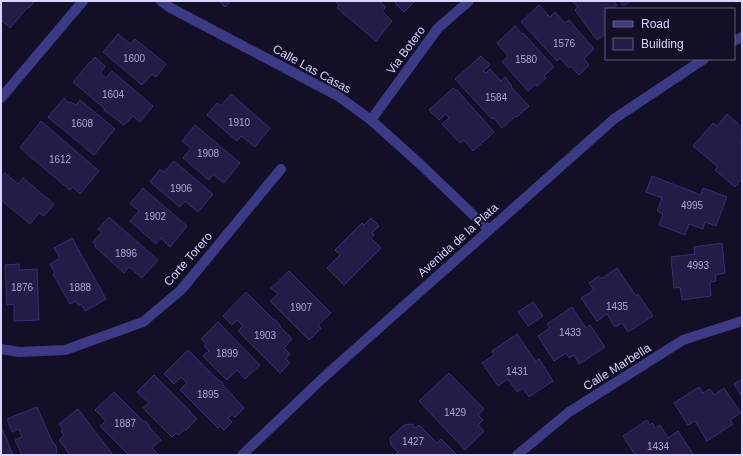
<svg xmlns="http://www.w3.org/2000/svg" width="743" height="456" font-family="Helvetica,sans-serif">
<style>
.building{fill:#241b47;stroke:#3b2d73}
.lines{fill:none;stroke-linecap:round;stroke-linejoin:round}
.minor{stroke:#3d3a85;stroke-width:10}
.tertiary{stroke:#3d3a85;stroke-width:10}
.labels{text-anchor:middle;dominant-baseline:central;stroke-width:4;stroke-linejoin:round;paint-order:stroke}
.number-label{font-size:10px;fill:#aca6d1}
.street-label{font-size:12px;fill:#d9d4ff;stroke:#130f26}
</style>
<rect width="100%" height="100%" fill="#130f26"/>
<path class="building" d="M1,1h34l-6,7 -1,-1 -18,21 -9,-8z
M219,1h12l-6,6z
M335,1h44l7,6 -4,4 10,10 -16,20 -39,-33 2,-3z
M397,1h18l-11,11 -9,-9z
M572,1h41l4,4 -4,3 2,1h-9v25l-9,6 -22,-30 3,-3z
M620,1h11l-8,5z
M539,5l11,12 5,-5 10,11 4,-3 25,29 -10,10 5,6 -10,10 -8,-9 -2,2 -9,-10 -3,3 -36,-39z
M515,26l7,8 1,-1 31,34 -10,9 2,2 -9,8 -1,-2 -8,7 -26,-29 6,-6 -11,-13z
M118,34l12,10 5,-5 31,25 -10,13 -4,-3 -10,11 -39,-33z
M481,56l9,9 -7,6 3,2 4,-4 11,12 4,-4 7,9 -1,1 18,19 -12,11 -1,-1 -14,12 -8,-10 -2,1 -37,-40z
M95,57l10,9 -5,7 6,5 6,-7 41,35 -13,16 -7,-6 -9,9 -20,-15v-2l-31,-26 17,-20h1z
M453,88l5,3 36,41 -21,19 -9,-11 -4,3 -18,-19 7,-6 -3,-4 -7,6 -10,-10z
M231,94l39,34 -15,19 -14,-11 -4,5 -30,-26 10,-12 4,3z
M64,98l5,5 2,-1 5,3 4,-5 35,29 -21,26 -46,-38z
M727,114l15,13v13l-2,2 2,1v36l-7,8 -20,-17 3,-3 -25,-21 20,-23 4,3z
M41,121l58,50 -19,23 -7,-7 -3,3 -50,-42z
M195,125l45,38 -16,20 -11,-9 -4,6 -26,-22 8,-10 -9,-7z
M174,161l39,33 -15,18 -13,-11 -5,6 -30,-25 10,-13 4,3z
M5,173l13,11 5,-6 31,26 -10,12 -5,-3 -9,11 -29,-24v-22z
M652,176l49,19 2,-7 24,9 -11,29 -11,-4 -2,7 -14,-5 -4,11 -26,-10 4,-11 -6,-3 5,-13 -16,-6z
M143,188l44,38 -17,21 -9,-9 -5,6 -26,-23 9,-10 -9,-7z
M109,217l49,43 -16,18 -13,-11 -5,6 -30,-27 2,-1 -3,-3 9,-10 -4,-3z
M371,218l8,8 -7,7 2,2 -3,3 10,10 -37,37 -17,-17 13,-13 -5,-5 27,-27 2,2z
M72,238l34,61 -21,12 -4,-7 -2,2 -3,-5 -6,3 -17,-30 2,-1 -5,-9 10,-6 -6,-10z
M722,243l3,30 -10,2 1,6 -6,1 1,14 -29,4 -2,-13 -6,1 -3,-31 24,-3 -1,-7z
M19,264v6l18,-1 2,51 -25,1v-17l-7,1 -2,-40z
M617,268l19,28 2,-2 15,22 -25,16 -6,-9 -7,4 -8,-13 -10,7 -16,-23 13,-8 -5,-7 10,-7 2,3z
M289,271l42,42 -13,12 3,3 -12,12 -39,-39 8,-7 -7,-6z
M246,292l28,28h2l4,5v2l12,12 -8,9 6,6 -4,5 4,4 -10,10 -42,-42 5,-5 -6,-6 -5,5 -9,-9z
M533,302l10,14 -15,10 -10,-14z
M572,307l14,21 4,-3 15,22 -26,17 -5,-9 -5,3 -3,-5 -12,8 -16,-25 12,-8 -3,-4z
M218,322l42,43 -15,14 -8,-9 -10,10 -24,-24 6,-5 -5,-5 2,-2 -5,-5z
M517,334l19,28 3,-3 14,22 -24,16 -6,-9 -6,4 -9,-13 -10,7 -16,-23 12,-8 -2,-4z
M188,350l29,29 6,4v2l21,23 -9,9 -3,-3 -4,4 4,4 -8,8 -4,-4 -2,2 -38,-38 7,-7 -6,-6 -7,7 -10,-10z
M449,373l35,36 -6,6 5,5 -5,5 6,6 -19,19 -46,-49z
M154,375l36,36v1l7,7 -11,11 -1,-1 -6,6 -3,-2 -4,4 -29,-29 6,-5 -12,-11z
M742,379v18l-8,-13z
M699,387l4,6 7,-4 4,6 10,-7 17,25 -11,7 3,4 -26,17 -12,-20 -7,4 -14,-22z
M114,392l29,29h2l4,4v2l12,13 -9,8 7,7h-30l-29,-29 6,-5 -11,-11z
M37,407l16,36 2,1 2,6 -1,2 1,3h-35l-7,-15 7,-3 -3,-8 -7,3 -5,-13z
M78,409l35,46h-43l-11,-15 5,-4 -3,-5 2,-2 -4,-5z
M647,420l3,5 2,-2 3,5 5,-3 8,13 10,-7 15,23 -2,1h-56l-12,-19z
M412,424l4,4 3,-3 18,18 4,-4 16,16h-62l3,-3 -7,-7 -1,-7 14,-13z
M1,426l12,29h-12z"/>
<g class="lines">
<path class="minor" d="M161,1l8,6 169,89 33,24 49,44 69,66
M1,98l82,-97
M371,120l67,-92 31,-27
M1,349l18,3 46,-2 78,-28 38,-32 100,-121
M517,455l52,-43 114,-72 59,-19"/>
<path class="tertiary" d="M734,41l8,-4
M242,455l82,-78 290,-258 90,-60"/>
</g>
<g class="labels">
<g class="number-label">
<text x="564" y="43">1576</text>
<text x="134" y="58">1600</text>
<text x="526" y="59">1580</text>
<text x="113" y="94">1604</text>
<text x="496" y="97">1584</text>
<text x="239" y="122">1910</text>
<text x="82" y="123">1608</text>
<text x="208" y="153">1908</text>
<text x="60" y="159">1612</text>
<text x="181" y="188">1906</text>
<text x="692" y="205">4995</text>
<text x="155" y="216">1902</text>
<text x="126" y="253">1896</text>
<text x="698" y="265">4993</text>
<text x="22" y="287">1876</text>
<text x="80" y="287">1888</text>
<text x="617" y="306">1435</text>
<text x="301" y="307">1907</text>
<text x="570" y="332">1433</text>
<text x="265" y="335">1903</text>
<text x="227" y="353">1899</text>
<text x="517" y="371">1431</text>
<text x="208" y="394">1895</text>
<text x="455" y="412">1429</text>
<text x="125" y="423">1887</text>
<text x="413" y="441">1427</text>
<text x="658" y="446">1434</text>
</g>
<g class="street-label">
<text transform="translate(406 50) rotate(-54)">Via Botero</text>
<text transform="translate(312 69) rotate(29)">Calle Las Casas</text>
<text transform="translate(458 240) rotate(-42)">Avenida de la Plata</text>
<text transform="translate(188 259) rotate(-49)">Corte Torero</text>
<text transform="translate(617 367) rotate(-32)">Calle Marbella</text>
</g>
</g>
<rect width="743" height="456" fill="none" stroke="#d9d4ff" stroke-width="4"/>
<rect x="605" y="8" width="130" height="52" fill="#130f26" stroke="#625e7d"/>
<rect x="613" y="21" width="20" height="6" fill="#3d3a85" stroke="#625e7d"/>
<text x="641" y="28" font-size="12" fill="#d9d4ff">Road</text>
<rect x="613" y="38" width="20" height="12" fill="#241b47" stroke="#625e7d"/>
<text x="641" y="48" font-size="12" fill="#d9d4ff">Building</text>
</svg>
